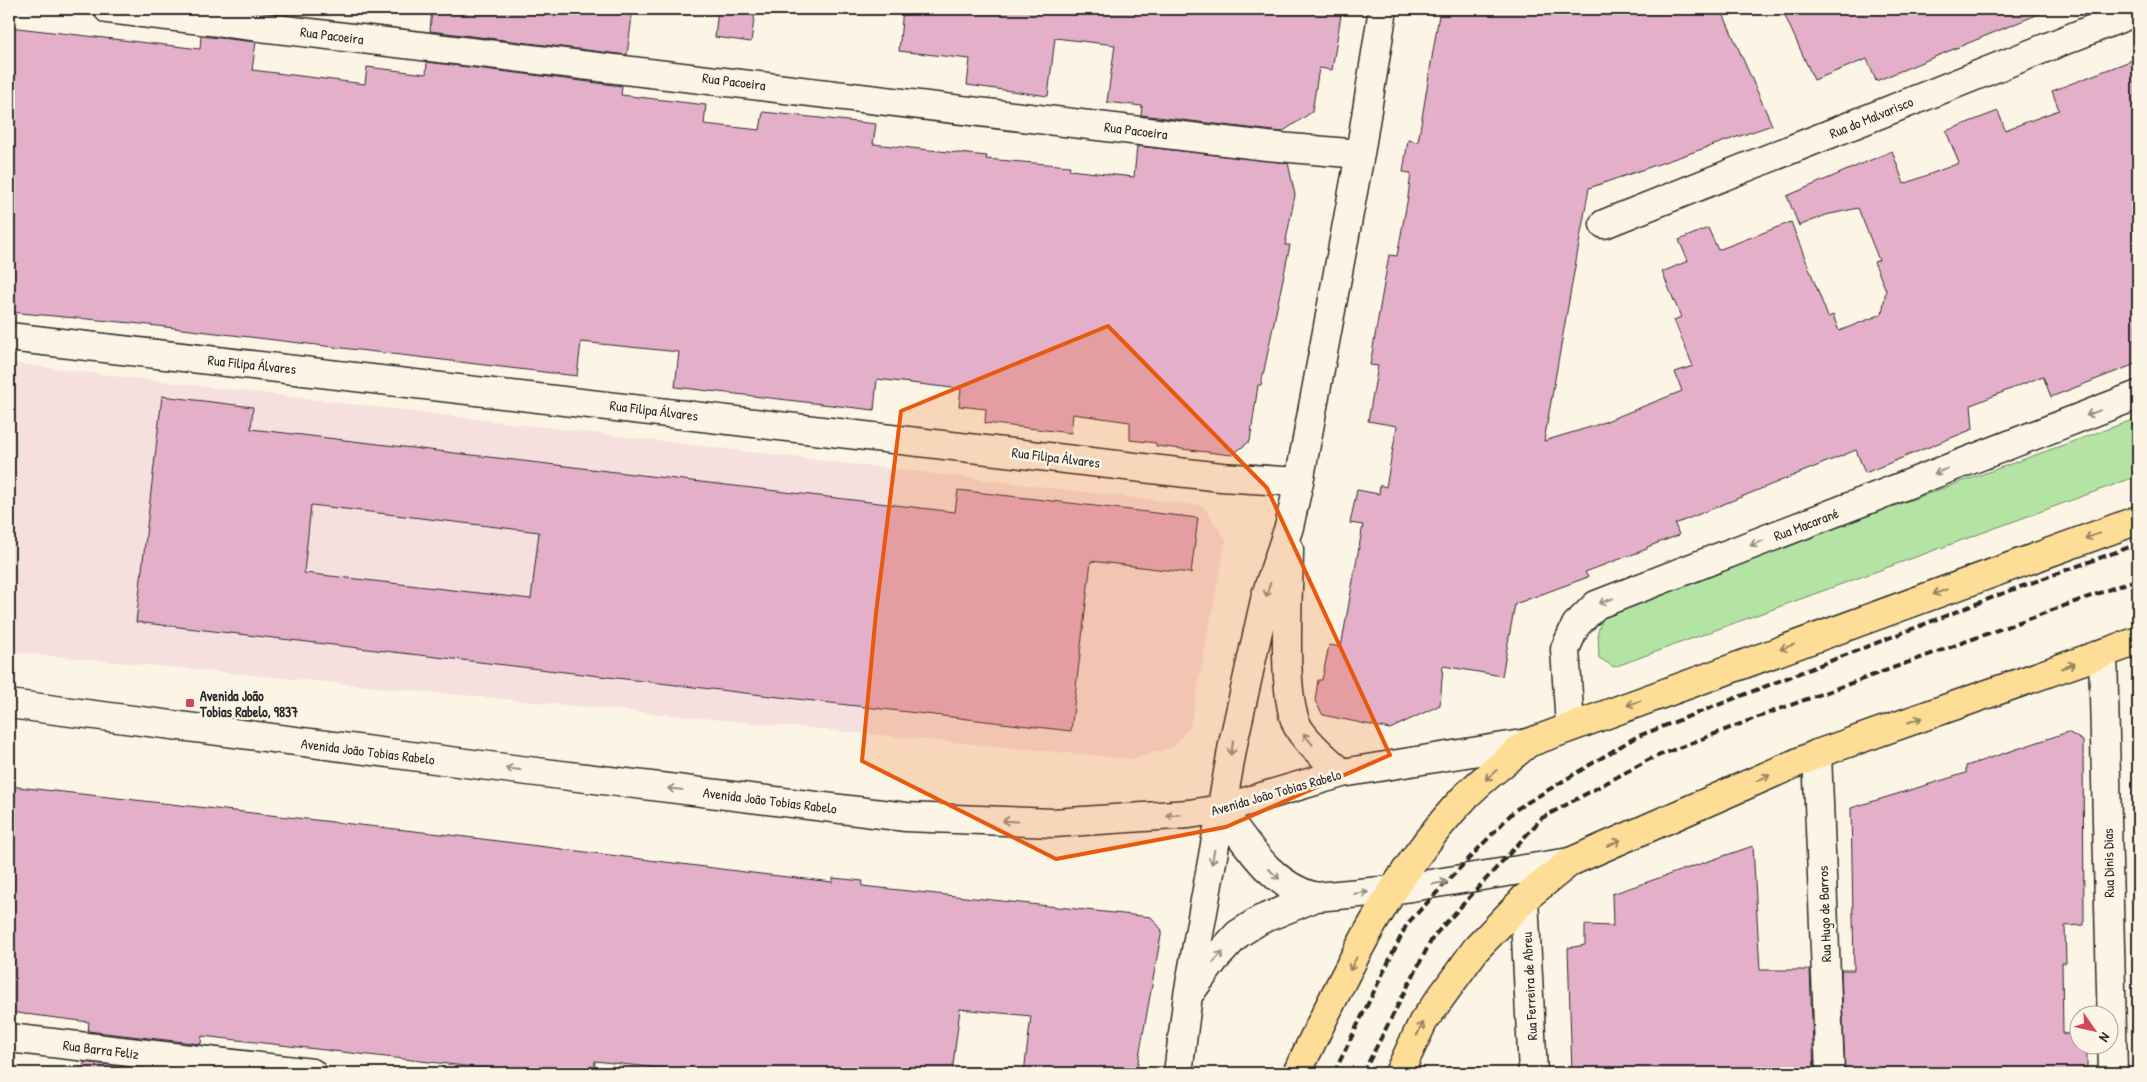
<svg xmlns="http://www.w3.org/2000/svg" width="2147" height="1082" font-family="'Patrick Hand',sans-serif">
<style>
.built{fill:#f5e0dd}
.green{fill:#b4e4a4;stroke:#708868}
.building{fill:#e4afc9;stroke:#2b2b2b;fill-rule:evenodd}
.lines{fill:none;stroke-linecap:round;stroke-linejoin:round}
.minor-casing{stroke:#2b2b2b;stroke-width:31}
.major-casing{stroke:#2b2b2b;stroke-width:31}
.minor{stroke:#fcf5e5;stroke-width:28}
.major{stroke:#fedd96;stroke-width:28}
.rail{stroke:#2b2b2b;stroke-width:4;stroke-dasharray:8 4;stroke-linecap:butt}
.oneway{stroke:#949088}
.oneway2{stroke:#948460}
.marked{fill:#e8590c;fill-opacity:0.2;stroke:#e8590c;stroke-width:4;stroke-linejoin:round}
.poi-dot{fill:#d1495b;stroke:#fcf5e5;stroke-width:2}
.labels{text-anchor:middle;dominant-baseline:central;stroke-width:5;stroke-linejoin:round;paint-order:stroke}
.street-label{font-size:14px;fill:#2b2b2b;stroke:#fcf5e5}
.poi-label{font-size:14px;font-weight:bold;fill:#2b2b2b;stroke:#fcf5e5;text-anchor:start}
</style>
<rect width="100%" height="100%" fill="#fcf5e5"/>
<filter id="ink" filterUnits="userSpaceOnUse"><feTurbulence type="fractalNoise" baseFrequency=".02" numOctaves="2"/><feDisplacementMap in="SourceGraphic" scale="10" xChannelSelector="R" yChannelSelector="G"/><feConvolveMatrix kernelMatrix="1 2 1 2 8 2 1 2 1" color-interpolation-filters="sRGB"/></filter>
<g filter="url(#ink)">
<path class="built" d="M9,363l1194,143 23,34 -36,187 -17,20 -41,12 -1123,-107z"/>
<path class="green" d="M2138,418v58l-524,191 -15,-9 -1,-27 8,-21z"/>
<path class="building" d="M432,9h201l-6,46 -197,-24z
M718,9h32v2l5,1 -4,30 -36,-5z
M903,9h439l-10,61 -13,-2 -7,44 -30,20 -141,-17 1,-9 -35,-4 8,-57 -60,-7 -7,58 -81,-11 3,-26 -71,-8z
M1440,9h281l51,116 -183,63 -45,253 50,-15 88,-35 -7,-19 18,-6 -19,-46 7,-3 -19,-45 26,-11 -9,-21 29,-12 10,22 73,-28 37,95 5,-2 6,16 43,-17 4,-24 -12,-28 5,-2 -21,-52 -32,7 -27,11 -12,-30 105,-45 12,33 55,-21 -13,-32 52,-20 7,19 54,-20 -7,-19 86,-33v305l-87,34 -8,-21 -72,29 2,24 -108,44 -9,-23 -181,74 4,11 -32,12v2l-62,23 3,5 -73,27 -13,72 -59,-10 -3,39 -50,24 -67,-14 -8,-14 3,-21h4l7,-35 12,2 22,-122 -13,-2 7,-33 22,4 1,-9 6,2 11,-61 -29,-5 10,-55 -8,-1 19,-110 8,1 11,-59 3,-24 -8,-1 5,-32 10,2z
M1782,9h269l-175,72 -9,-22 -53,21z
M9,27l191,22 1,-13 55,6 -4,28 113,14 2,-17 59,7 1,-12 195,24 -1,9 85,10 -2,19 56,6 3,-18 113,12 -3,20 114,12 -1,3 84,7 -1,4 65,7 3,-31 151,17 7,32 -10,50h5l-29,140h-3l-8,56 -18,14 -76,-9v-3l-26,-3v-18l-57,-8 -2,19 -86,-10 1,-14 -27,-3 2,-17 -84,-10 -3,31 -199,-23 4,-35 -98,-10 -4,34 -445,-53 -123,-11z
M162,396l91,11 -2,22 704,83 3,-22 240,28 -7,55 -100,-12 -20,170 -935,-109zM311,505l228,27 -8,67 -227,-26z
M2068,732l15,9 1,184 -19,1 1,37h-4l1,71 17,-1v11h7v29h-242l-4,-103h13l-3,-162 115,-35v-7z
M9,786l441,49 311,39 72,8v-4l30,3 -1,5 289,31 11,13 -26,143h-112l7,-57 -71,-7 -8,64h-286l1,-4 -72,-8 -1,12h-68l-324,-37 -1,8 -113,-13 1,-9 -80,-10z
M1753,846l7,124h50l4,103h-242l-4,-125 17,-3v-20l28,1 -1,-32z
M84,1062l94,11h-95z"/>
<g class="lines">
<g class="minor-casing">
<path id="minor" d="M108,9l1159,137 93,8
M1604,224l534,-213
M9,337l1212,140 78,5
M1289,549c0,40 -9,150 10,180 11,17 28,30 43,44
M2103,653l10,420
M9,704l503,65 394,48 147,6 136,-9 32,-5 121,-36 186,-30
M1570,726l-5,-77 11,-24 20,-20 542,-210
M1817,754l13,319
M1221,809c26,35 50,77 95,88
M1524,899l9,174
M1192,990l23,-31 23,-25 22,-14 56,-23 76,-7 178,-28
M9,1038l303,35
M1178,1073l10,-78 46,-256 32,-144 23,-68 10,-45 61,-328 23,-145"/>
</g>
<g class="major-casing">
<path id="major" d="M1297,1073c46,-96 93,-197 167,-275 19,-20 43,-37 64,-55l610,-223
M1399,1073l24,-51 53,-73 48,-50 46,-37 247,-108 321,-113"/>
</g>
<use href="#minor" class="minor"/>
<use href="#major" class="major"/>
<path class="rail" d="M1334,1073l73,-149 108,-114 121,-73 373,-146 129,-47
M1363,1073l70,-136 109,-119 108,-59 116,-45 372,-135"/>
</g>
<defs><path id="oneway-shaft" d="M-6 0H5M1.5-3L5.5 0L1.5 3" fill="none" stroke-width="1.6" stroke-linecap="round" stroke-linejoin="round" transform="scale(1.25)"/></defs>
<g class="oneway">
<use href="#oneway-shaft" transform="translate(2093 413) rotate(159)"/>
<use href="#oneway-shaft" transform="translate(1941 471) rotate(159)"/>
<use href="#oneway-shaft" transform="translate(1757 543) rotate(159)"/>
<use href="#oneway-shaft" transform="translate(1268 590) rotate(108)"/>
<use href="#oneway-shaft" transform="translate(1606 601) rotate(159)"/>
<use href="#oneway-shaft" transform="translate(1308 739) rotate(-129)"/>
<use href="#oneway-shaft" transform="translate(1232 748) rotate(100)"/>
<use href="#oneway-shaft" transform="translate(513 769) rotate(-173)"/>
<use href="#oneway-shaft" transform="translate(675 789) rotate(-173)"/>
<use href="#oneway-shaft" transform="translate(1173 815) rotate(176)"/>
<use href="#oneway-shaft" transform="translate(1010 821) rotate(-177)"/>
<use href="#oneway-shaft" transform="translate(1213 857) rotate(100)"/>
<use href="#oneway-shaft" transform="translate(1274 874) rotate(44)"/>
<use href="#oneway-shaft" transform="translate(1440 883) rotate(-9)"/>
<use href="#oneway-shaft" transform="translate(1361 893) rotate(-5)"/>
<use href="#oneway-shaft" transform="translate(1218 957) rotate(-49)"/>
</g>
<g class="oneway2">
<use href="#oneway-shaft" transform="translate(2092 536) rotate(160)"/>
<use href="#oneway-shaft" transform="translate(1940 592) rotate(160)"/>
<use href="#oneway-shaft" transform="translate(1787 647) rotate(160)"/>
<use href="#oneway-shaft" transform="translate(2068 666) rotate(-19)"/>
<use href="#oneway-shaft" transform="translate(1634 703) rotate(160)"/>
<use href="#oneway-shaft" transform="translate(1915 720) rotate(-19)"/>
<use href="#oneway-shaft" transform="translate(1491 775) rotate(139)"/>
<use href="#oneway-shaft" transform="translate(1763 778) rotate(-24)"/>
<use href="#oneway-shaft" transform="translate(1614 843) rotate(-24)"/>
<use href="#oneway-shaft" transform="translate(1353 964) rotate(118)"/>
<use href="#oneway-shaft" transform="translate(1420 1029) rotate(-64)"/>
</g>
</g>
<path class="marked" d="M1108,326l159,162 123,267 -164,72 -170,32 -194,-98 14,-148 25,-202z"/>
<rect class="poi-dot" x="185" y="698" width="10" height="10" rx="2.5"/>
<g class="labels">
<g class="street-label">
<text transform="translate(332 35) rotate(7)">Rua Pacoeira</text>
<text transform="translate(734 81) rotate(7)">Rua Pacoeira</text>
<text transform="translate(1871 117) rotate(-22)">Rua do Malvarisco</text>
<text transform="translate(1136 130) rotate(7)">Rua Pacoeira</text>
<text transform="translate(252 364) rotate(6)">Rua Filipa Álvares</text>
<text transform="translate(654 410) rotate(7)">Rua Filipa Álvares</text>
<text transform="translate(1056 457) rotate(7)">Rua Filipa Álvares</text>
<text transform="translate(1806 524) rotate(-21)">Rua Macarané</text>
<text transform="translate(368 751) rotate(7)">Avenida João Tobias Rabelo</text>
<text transform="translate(1276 792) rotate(-16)">Avenida João Tobias Rabelo</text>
<text transform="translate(770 800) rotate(7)">Avenida João Tobias Rabelo</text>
<text transform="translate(2108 863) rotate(-91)">Rua Dinis Dias</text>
<text transform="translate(1824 914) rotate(-92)">Rua Hugo de Barros</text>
<text transform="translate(1529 986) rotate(-93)">Rua Ferreira de Abreu</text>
<text transform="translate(101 1049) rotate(7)">Rua Barra Feliz</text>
</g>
<g class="poi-label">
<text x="200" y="695">Avenida João<tspan x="200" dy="16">Tobias Rabelo, 9837</tspan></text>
</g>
</g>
<rect width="2147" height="1082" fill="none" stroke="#fcf5e5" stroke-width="30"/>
<rect x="15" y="15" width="2117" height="1052" fill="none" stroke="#2b2b2b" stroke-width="2" filter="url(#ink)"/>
<g transform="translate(2094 1030) rotate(124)"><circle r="24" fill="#fcf5e5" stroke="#a8a49b"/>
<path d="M0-4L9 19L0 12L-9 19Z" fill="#d1495b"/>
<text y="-8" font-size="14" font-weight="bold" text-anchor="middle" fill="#2b2b2b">N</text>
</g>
</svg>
